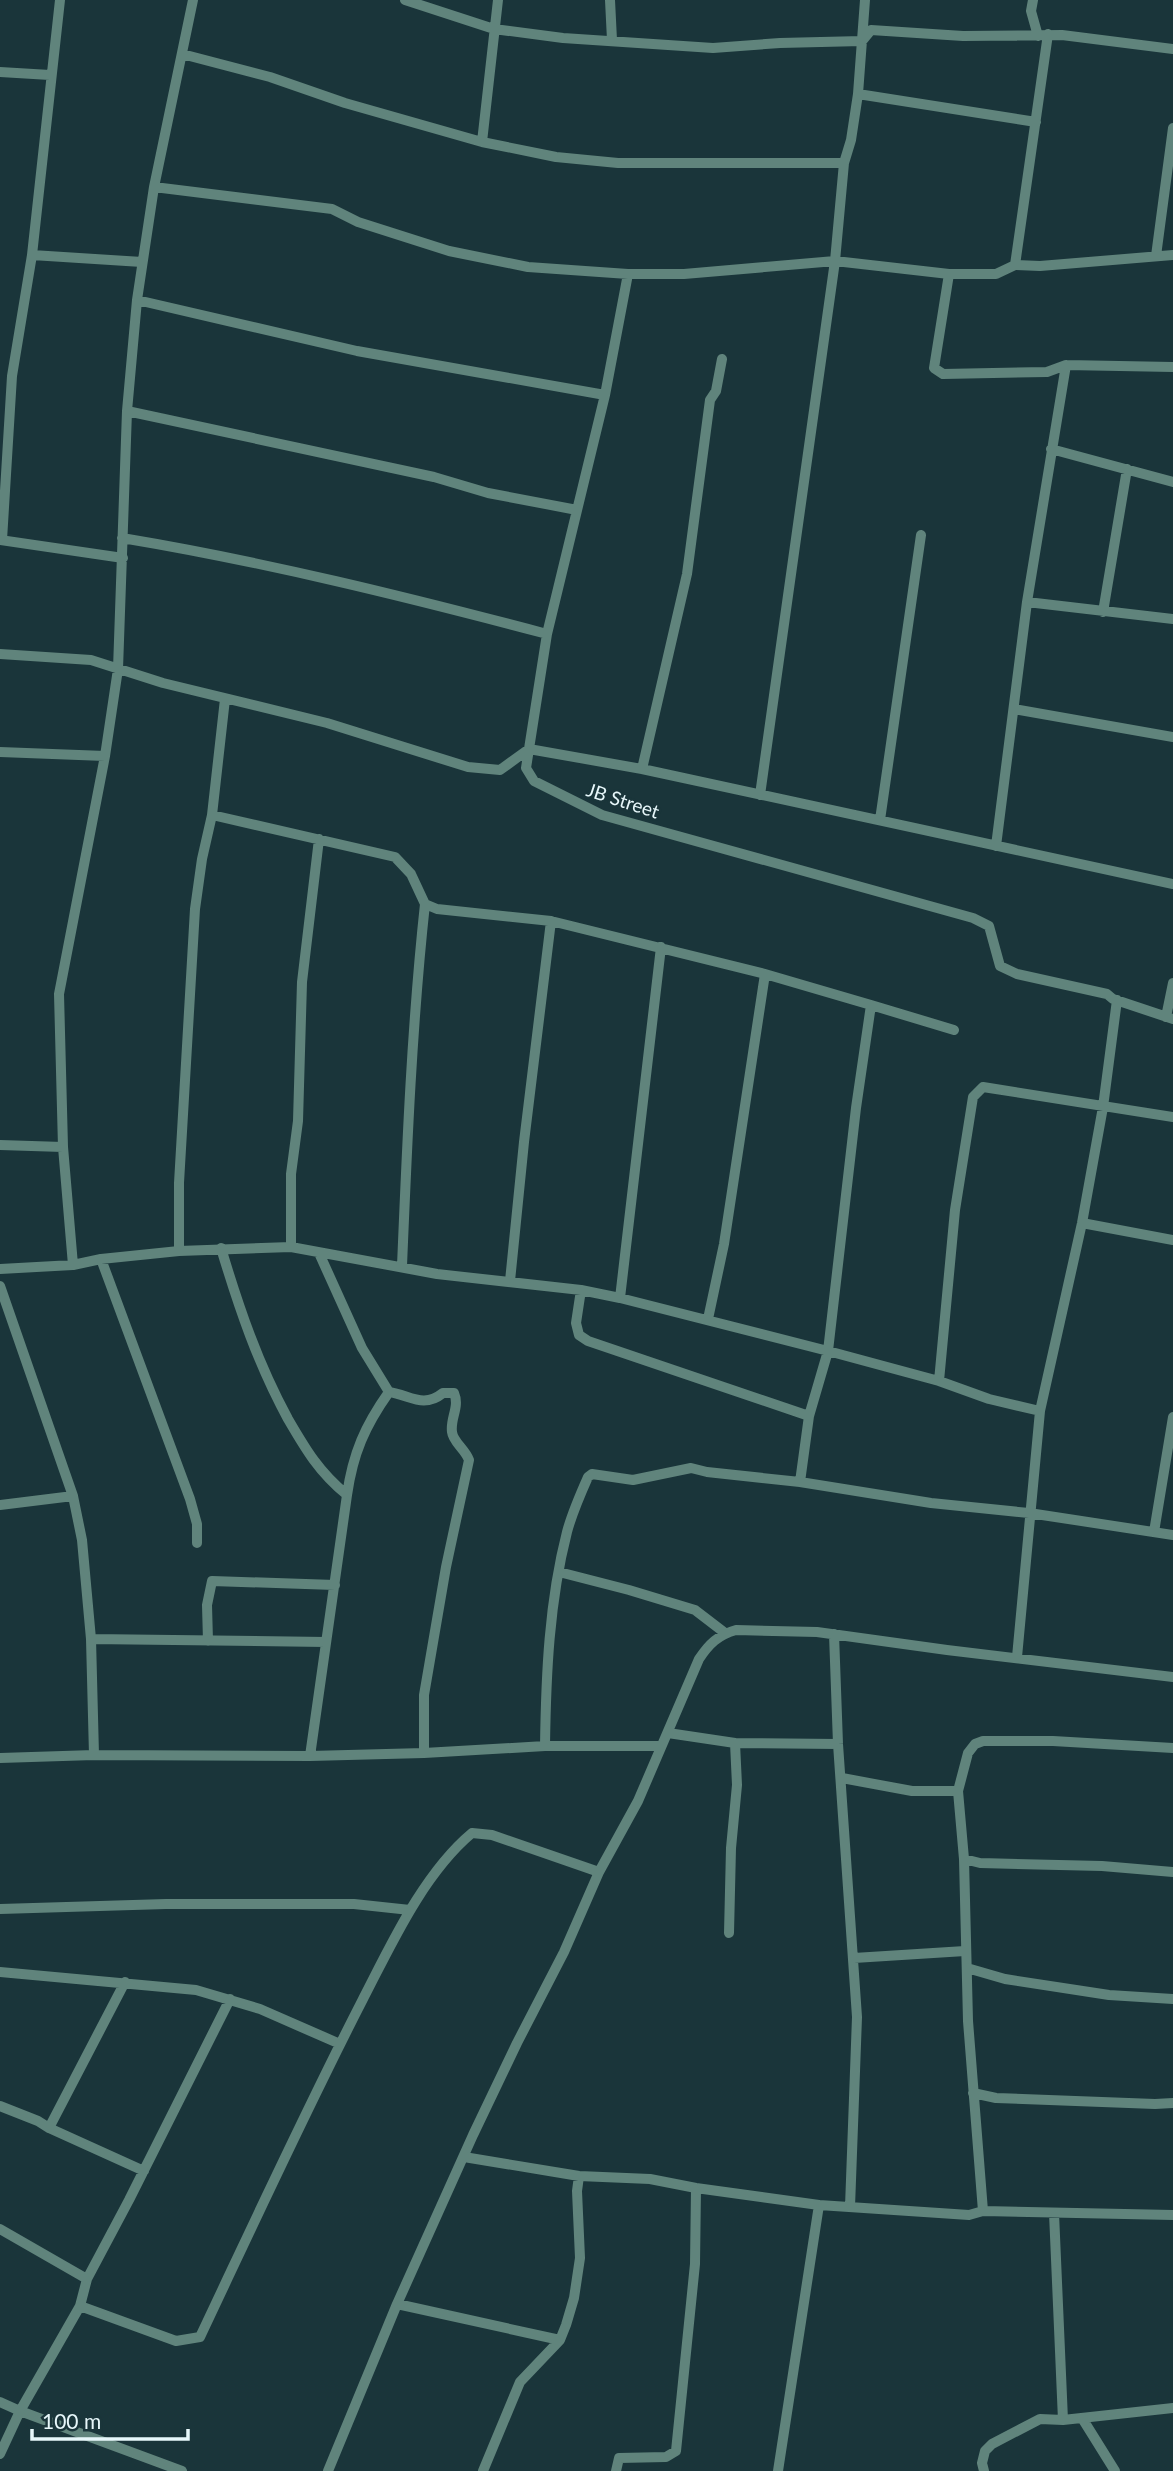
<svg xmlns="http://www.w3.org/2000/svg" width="1173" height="2471" font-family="Lato,sans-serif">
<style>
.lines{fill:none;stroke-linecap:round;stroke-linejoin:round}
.street{stroke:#60847c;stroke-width:10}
.labels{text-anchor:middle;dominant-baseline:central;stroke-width:5;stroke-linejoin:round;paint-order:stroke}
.street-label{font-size:19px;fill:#e7f7fa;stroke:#1a353a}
</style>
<rect width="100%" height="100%" fill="#1a353a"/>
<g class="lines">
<path class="street" d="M405,0l89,29 69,9 150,10 67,-5 82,-2 9,-11 92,6 99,-1 111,14
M610,0l2,40
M1033,0l-2,11 7,25
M182,54l88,23 75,26 137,39 74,15 62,6h226
M0,72l50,3
M858,94l178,28
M482,142l16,-142
M154,187l178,22 26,13 91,29 79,16 100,7h56l151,-13 114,13h47l19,-9 25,1 133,-11
M32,255l110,7
M1156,256l17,-128
M1015,265l33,-231
M628,274l-23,121 -58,239 -21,134 8,13 68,34 371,103 16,8 11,40 17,8 90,20 6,5 60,20
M949,274l-15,94 9,6 104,-2 19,-7 107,2
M137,300l220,51 248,44
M127,411l307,66 54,16 89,17
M1051,449l122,33
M122,538c144,24 285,59 425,96
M0,540l123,18
M2,540l10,-164 20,-121 28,-255
M1027,602l146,17
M1103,612l24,-143
M0,654l91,6 72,23 164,40 141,44 32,3 29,-21 113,20 531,115
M1014,709l159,28
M0,752l105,4
M642,769l45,-195 23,-174 6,-9 6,-32
M760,795l75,-534 9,-98 7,-23 7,-46 7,-94
M212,815l183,42 16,17 14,30 12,5 114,12 214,53 106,31 -15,103 -28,243 -19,65 -9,66
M880,820l41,-285
M996,846l31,-244 39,-237
M871,1005l83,25
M1166,1017l7,-34
M0,1145l63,2 10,118
M63,1147l-4,-153 46,-238 13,-87 9,-258 10,-111 17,-113 39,-187
M1082,1223l91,17
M291,1247v-73l7,-53 4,-139 17,-143
M221,1248c18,60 37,116 67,171 18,31 31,53 59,76l-37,261
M179,1251v-68l16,-274 7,-50 10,-44 13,-116
M319,1253l43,95 27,44
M101,1259l89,240 7,25v19
M402,1266c5,-121 10,-242 23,-362
M0,1269l73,-4 28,-6 78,-8 112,-4 146,27 144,16 39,8 208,53 111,30 50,18 51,12
M510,1281l14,-139 27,-221
M0,1286l73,210 9,44 9,99 3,116
M581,1290l-5,33 3,12 9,6 221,75
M620,1298l41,-351
M708,1319l16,-75 41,-270
M939,1381l16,-171 18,-113 10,-10 190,30
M347,1495c6,-42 18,-69 42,-103 21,3 34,17 54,1h11c6,14 -4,25 -2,39 1,10 13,17 17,28l-23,107 -22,128v58
M0,1505l73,-9
M1154,1532l19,-115
M559,1572l70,18 66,20 30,23
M834,1634l4,110 19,273 -7,190
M91,1639l235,3
M208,1641l-1,-36 5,-24 123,4
M1017,1657l23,-246 42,-188 21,-116 14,-107
M668,1733l67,10 2,42 -6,63 -2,85
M735,1743l103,1
M545,1746c1,-71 4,-144 22,-214 5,-19 13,-37 21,-55l4,-3 41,6 58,-12 16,4 93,10 131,21 98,10 144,22
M0,1758l94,-3 216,1 114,-3 121,-7h116
M842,1778l70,13h46
M964,1859l16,4 122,3 71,6
M0,1909l166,-5h188l56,6
M854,1958l111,-7
M967,1968l38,11 104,16 64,4
M0,1972l196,18 64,19 80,35
M973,2093l23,5 159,6 18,-1
M0,2106l38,15 11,7 95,43
M49,2128l76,-146
M464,2157l115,19 71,3 46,9 123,17 150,10 14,-4 190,4
M983,2211l-15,-190 -4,-162 -6,-68 10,-38 7,-9 8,-3h70l120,7
M1054,2213l9,207
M0,2229l87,50
M397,2304l163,36
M80,2306l96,35 24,-4c53,-112 105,-225 162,-336 29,-56 61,-127 110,-168l20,2 107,37
M0,2402l20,9 162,60
M1082,2418l33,53
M0,2454l20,-43 60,-105 7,-27 42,-79 101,-201
M328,2471l69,-167 76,-169 44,-92 47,-91 35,-80 39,-71 61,-142c10,-15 19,-24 37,-29l81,2 130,18 226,27
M483,2471l37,-89 40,-42 6,-15 8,-27 6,-40 -3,-67 2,-15
M616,2471l3,-13 47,-1 10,-6 19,-187 1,-76
M778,2471l41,-266
M984,2471l-2,-8 3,-12 7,-7 48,-25 23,1 110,-12"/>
</g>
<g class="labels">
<g class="street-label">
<text transform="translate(623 800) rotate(18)">JB Street</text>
</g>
</g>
<path d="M32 2429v10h156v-10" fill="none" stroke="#e7f7fa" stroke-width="3.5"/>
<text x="42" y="2429" font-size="21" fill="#e7f7fa" stroke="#1a353a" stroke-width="5" paint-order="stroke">100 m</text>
</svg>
